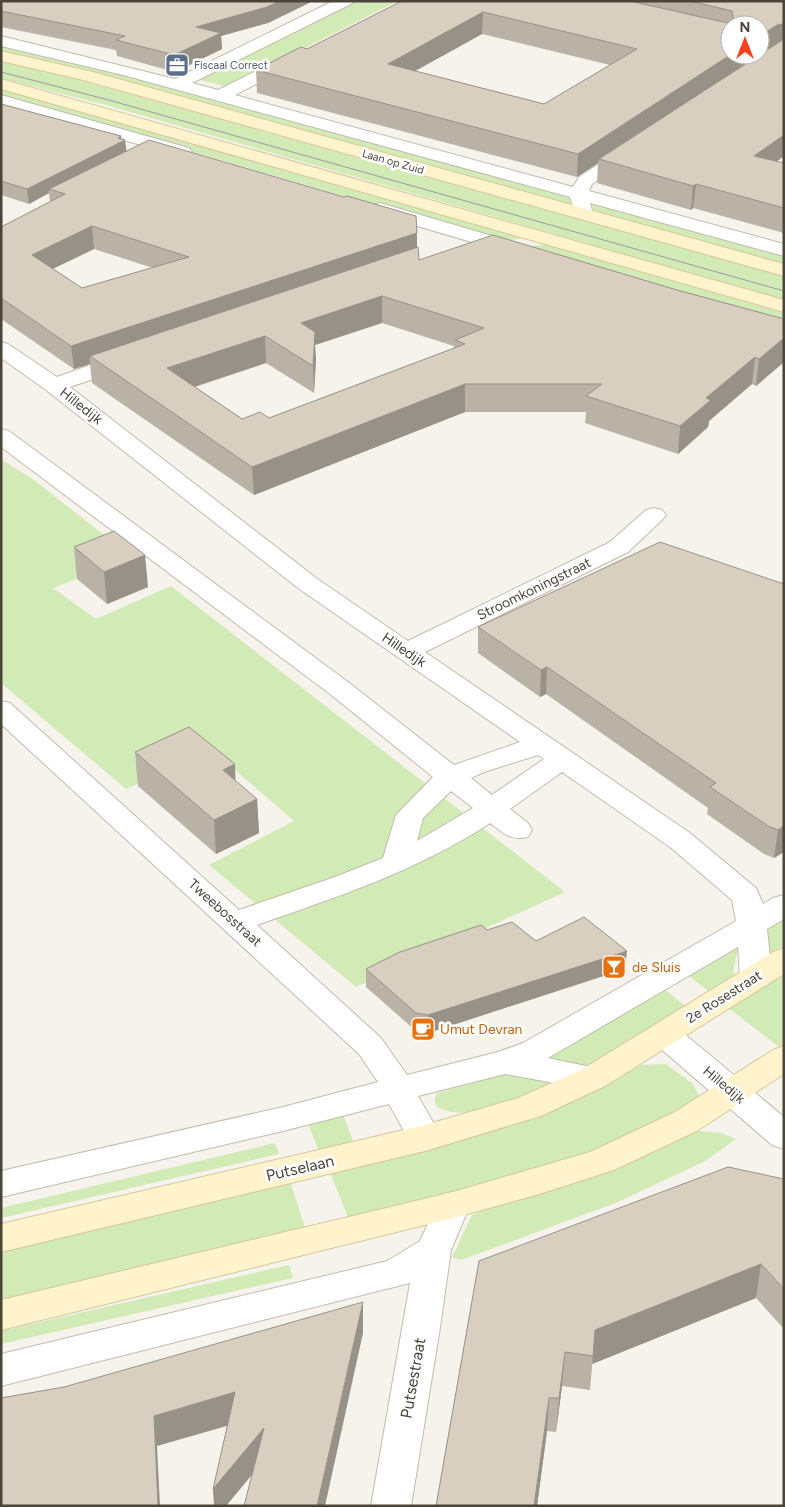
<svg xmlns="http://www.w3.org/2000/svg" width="785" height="1507" font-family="Figtree,sans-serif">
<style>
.green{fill:#d2eab5}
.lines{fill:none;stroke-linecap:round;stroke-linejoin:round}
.minor-casing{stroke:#c2bbae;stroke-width:2}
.secondary-casing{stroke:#d6c79b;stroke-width:2}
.minor{fill:#fff;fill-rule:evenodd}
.secondary{fill:#fff3cd;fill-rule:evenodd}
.tram{stroke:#9a9a9a;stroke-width:1}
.wall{fill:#bab2a6;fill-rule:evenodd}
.shaded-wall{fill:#979187}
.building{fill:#d8cfc1;stroke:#979187;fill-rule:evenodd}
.labels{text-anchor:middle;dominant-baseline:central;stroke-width:5;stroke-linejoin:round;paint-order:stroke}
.far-service-label{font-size:11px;fill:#4e5e75;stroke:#fff;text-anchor:start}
.far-street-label{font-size:11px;fill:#4b4439;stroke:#fff}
.street-label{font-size:14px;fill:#4b4439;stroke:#fff}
.food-label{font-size:14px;fill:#c56008;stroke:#fff;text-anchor:start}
.near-street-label{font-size:16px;fill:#4b4439;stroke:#fff}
</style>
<rect width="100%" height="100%" fill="#f6f3ec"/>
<path class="green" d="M354,1h44l-170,86 -31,-8z
M1,43l106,26 463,127 1,10 -396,-110 -174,-45z
M1,61l70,17 713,198v24l-675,-194 -108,-28z
M1,89l46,13 479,136 -27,3 -498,-145z
M592,202l192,53v9l-191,-52z
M548,244l236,69v9l-261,-75z
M1,459l33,21 98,77 -79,31 43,31 75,-33 394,306 -209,95 -147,-122 85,-44 -82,-71 -86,39 -125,-106z
M784,916v29l-22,13 2,-30z
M738,946l-5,27 2,2 -27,16 -20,-16z
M784,970v74l-5,3 -53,-41z
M664,989l21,17 -98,61 -41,-7 -2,-2 71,-38z
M666,1064l27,20 6,12 -3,5 -9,7 -99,47 -46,16 -193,49 -20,-50 299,-102 12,-3z
M507,1073l50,8c-30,13 -84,42 -115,28 -8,-3 -8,-7 -6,-15l5,-2z
M343,1115l10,25 -3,3 -31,8 -11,-27z
M692,1130l29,3 15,6 -31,22 -87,41 -157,58 -9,-3 20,-42 5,-2v-2l94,-27 49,-18z
M275,1143l4,11 -278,64v-10z
M290,1181l16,50 -305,71v-54z
M289,1265l4,13 -292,66v-13z"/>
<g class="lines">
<g class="minor-casing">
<path id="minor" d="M333,1h21l-3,3 -159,79 26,7 66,-33h12l2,3 -2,3 -61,32 338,92 6,-10 44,-29 6,-1 6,1 3,4 -3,4 -43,28 -3,7 195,53v12l-194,-53 2,8 -2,4 -7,2 -7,-2 -6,-18 -447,-122 -122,-29v-10l174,43z
M1,95l188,53 3,4 -3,4 -6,1 -182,-52z
M380,203l146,43 3,4 -3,4 -7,2 -146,-43 -2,-4 2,-4z
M1,342l7,2 49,33 61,-22 8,-1 8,1 3,5 -3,5 -64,22 246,191 92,63 202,-99 36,-32 8,-2 8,2 4,5 -4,5 -34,32 -203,100 265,181 66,55 7,16 10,-6 11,-3v24l-17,10 5,48 -5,8 -11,3 -11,-3 -5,-8 -2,-30 -190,111 57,12 4,8 -4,8 -12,4 -88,-16 -87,22 24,42 -5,9 -12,4 -12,-4 -24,-43 -106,27 -282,66v-26l282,-64 95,-25 -19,-28 -358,-330v-23l9,2 229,207 96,-33 48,-19 13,-43 37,-38 -103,-83 -329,-247v-18l8,2 339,251 106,83 66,-23 -222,-154 -252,-198 -45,-32zM538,755l6,4 -52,36 -21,-17 13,-6zM562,772l108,75 62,53 4,21 -213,122 -25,9 -91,23 -26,-37 -124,-113c82,-29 160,-54 233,-102 13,10 21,18 38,14l4,-7 -4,-7 -18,-14zM451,791l22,17 -56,33 6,-23z
M664,1023l11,3 109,91v32l-12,-4 -119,-103 -5,-8 5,-8z
M453,1192l12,3 5,10 -19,45 -12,84 -28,172h-40l39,-223 -409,103v-32l386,-93 33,-20 21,-46z"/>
</g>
<g class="secondary-casing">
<path id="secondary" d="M1,51l92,21 691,192v12l-701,-196 -82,-19z
M1,79l783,221v12l-783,-223z
M784,948v26l-179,112 -64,30 -116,35 -424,101v-28l424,-99 93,-27 63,-28 192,-118z
M784,1046v28l-87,57 -83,39 -78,25 -83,23 -452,112v-30l452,-108 137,-40 83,-39 100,-63z"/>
</g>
<use href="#minor" class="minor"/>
<use href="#secondary" class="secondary"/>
<path class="tram" d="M1,72l104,27 679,192"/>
</g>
<path class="wall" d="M1,1h312l-45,22 -47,13 1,13 -47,23 -58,-16 -1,-6 -115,-23z
M402,1h382v155l-8,6 8,1v70l-91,-25 -2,2 -94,-27 1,-20 -21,14 -320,-84 -1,-23 51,-21zM482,34l128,31 -66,39 -129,-33z
M1,104l120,32 5,15 291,82v15l2,12 258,30 107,29v43l-28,24 -4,-2 -43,37 -1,6 -30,27 -93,-31 1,-11h-121l-211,83 -162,-112 -2,-19 -16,5 -73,-50v-92l49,-25 -1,-9 -20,11 -28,-9zM94,249l59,19 -71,20 -30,-19zM382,323l72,23v2l-185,70 -27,1 -47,-32 71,-24 48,30 2,-34 -1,-14z
M74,547l74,40 -41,17 -30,-25z
M784,584v268l-10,6 -10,-4 -57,-40 1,-6 -162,-114 -6,3 -62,-44v-26z
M135,752l100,12v17l22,18 2,34 -43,21 -78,-68z
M487,930l49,11 89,28 -197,64 -12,-2 -50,-44v-18z
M784,1179v150l-28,-31 -164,66 -2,26 -28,-4 -6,46 -9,-1 -10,75h-101l43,-245z"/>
<path class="shaded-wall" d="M280,1h33l-45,22 -47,13 1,13 -47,23 -1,-17 22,-28z
M483,12l-1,22 -94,52v-22z
M784,24v21l-185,114 -1,4 -21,14 1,-23 152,-99h30v-19l17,-11z
M784,135v21l-33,24 3,-24z
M121,136v6l4,-2 2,14 -78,35v4l-20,11 -2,-15z
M696,184l-3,24 -2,2 2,-24z
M92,226l2,23 -60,29 -2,-23z
M417,233v22l-327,101v8l-16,5 -3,-23z
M382,296v27l-67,22 1,14 -2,34 -1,-27 -12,-43z
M265,336l1,27 -97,32 -2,-27z
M784,338v24l-28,24 3,-27z
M755,357l-3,27 -43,37 -1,6 -30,27 2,-28 26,-28z
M465,384v28l-211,83 -2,-28z
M145,555l3,32 -41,17 -3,-32z
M547,667l-1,27 -6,3 1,-27z
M235,764l1,35 -13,-29z
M257,799l2,34 -43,21 -2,-34z
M784,826v26l-10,6 4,-28z
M627,951l-2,18 -197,64v-18z
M761,1264l-5,34 -164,66 -2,26 5,-60z
M363,1302v31l-38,173h-8z
M565,1352l-3,34 -6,46 3,-34z
M235,1392l2,31 -80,23 3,60h-2l-4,-90z
M549,1398l-2,33 -10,75h-3z
M264,1428l2,30 -40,48h-12l-1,-17z"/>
<path class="building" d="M4,1h276l-13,6 -71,20 25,6 -47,22 -58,-15 9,-4 -124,-25v-9z
M402,1h228l102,23 2,-2 -2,-11 -42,-10h94v23l-7,1 -17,11v-11h-30v30l-152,99 -322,-84 45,-23 6,2zM483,12l154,37 -93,55 -156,-40z
M784,39v96l-30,21 30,7v45l-88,-24 -3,2 -94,-27z
M1,104l120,32 -3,2 7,2 -98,49 -26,-8z
M149,140l195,57 3,-1 69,20 1,17 -346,113 -70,-48v-71l64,-33 -16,-5zM92,226l97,31 -107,31 -50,-33z
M493,235l184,55 107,29v19l-25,21 -4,-2 -49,41 5,2 -31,26 -94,-30 16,-12h-137l-213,83 -162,-111 328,-109 1,13zM382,296l102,32 -29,12 10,4 -196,74 -9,-6 -18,7 -75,-51 98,-32 48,30 2,-34 -14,-9z
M114,531l31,24 -41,17 -30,-25z
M660,542l124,42v242l-6,4 -10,-4 -58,-39 6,-4 -169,-116 -6,3 -63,-43z
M189,727l46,37 -12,6 34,29 -43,21 -79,-68z
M584,917l43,34 -199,64 -12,-2 -50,-44 34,-17 81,-27 6,5 25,-8 24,19z
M728,1167l56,12v110l-23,-25 -166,66 -2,26 -28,-4 -6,46h-10l-15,108h-98l43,-245z
M363,1302l-46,204h-73l20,-78 -51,61 22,-97 -81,24 4,90h-157v-108l63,-11z"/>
<defs>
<g id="office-square" transform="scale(1.25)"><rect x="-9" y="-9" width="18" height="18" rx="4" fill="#5c6f8a" stroke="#fff"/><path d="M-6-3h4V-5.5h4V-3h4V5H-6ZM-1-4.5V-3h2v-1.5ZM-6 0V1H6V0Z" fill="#fff"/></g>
<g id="bar-square" transform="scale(1.25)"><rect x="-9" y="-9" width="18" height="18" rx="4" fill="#e8710a" stroke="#fff"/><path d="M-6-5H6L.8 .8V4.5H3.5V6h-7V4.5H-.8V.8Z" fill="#fff"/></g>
<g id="cafe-square" transform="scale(1.25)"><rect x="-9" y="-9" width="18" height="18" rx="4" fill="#e8710a" stroke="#fff"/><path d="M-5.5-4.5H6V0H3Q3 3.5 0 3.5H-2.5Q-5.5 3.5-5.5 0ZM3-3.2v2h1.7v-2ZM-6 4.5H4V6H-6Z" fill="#fff"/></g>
</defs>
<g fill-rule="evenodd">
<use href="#office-square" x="177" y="65"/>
<use href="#bar-square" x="614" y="967"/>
<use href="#cafe-square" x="423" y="1029"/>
</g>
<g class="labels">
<g class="far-service-label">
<text x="194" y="65">Fiscaal Correct</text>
</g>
<g class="far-street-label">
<text transform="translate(393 162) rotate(16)">Laan op Zuid</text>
</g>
<g class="street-label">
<text transform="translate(81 406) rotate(38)">Hilledijk</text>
<text transform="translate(534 589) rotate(-26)">Stroomkoningstraat</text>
<text transform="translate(404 650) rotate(34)">Hilledijk</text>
<text transform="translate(225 913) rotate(42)">Tweebosstraat</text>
<text transform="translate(724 997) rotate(-32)">2e Rosestraat</text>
<text transform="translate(724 1085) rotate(40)">Hilledijk</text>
</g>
<g class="food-label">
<text x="632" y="967">de Sluis</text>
<text x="440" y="1029">Umut Devran</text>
</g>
<g class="near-street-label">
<text transform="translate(300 1168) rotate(-13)">Putselaan</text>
<text transform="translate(413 1378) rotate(-80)">Putsestraat</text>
</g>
</g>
<rect width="785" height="1507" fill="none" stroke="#4b4439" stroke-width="5"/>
<g transform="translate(745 40)"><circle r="24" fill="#ffffff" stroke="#b7b4b0"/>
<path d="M0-4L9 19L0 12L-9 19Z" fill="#fc3f1d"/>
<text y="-8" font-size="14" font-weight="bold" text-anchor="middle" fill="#4b4439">N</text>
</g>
</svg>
